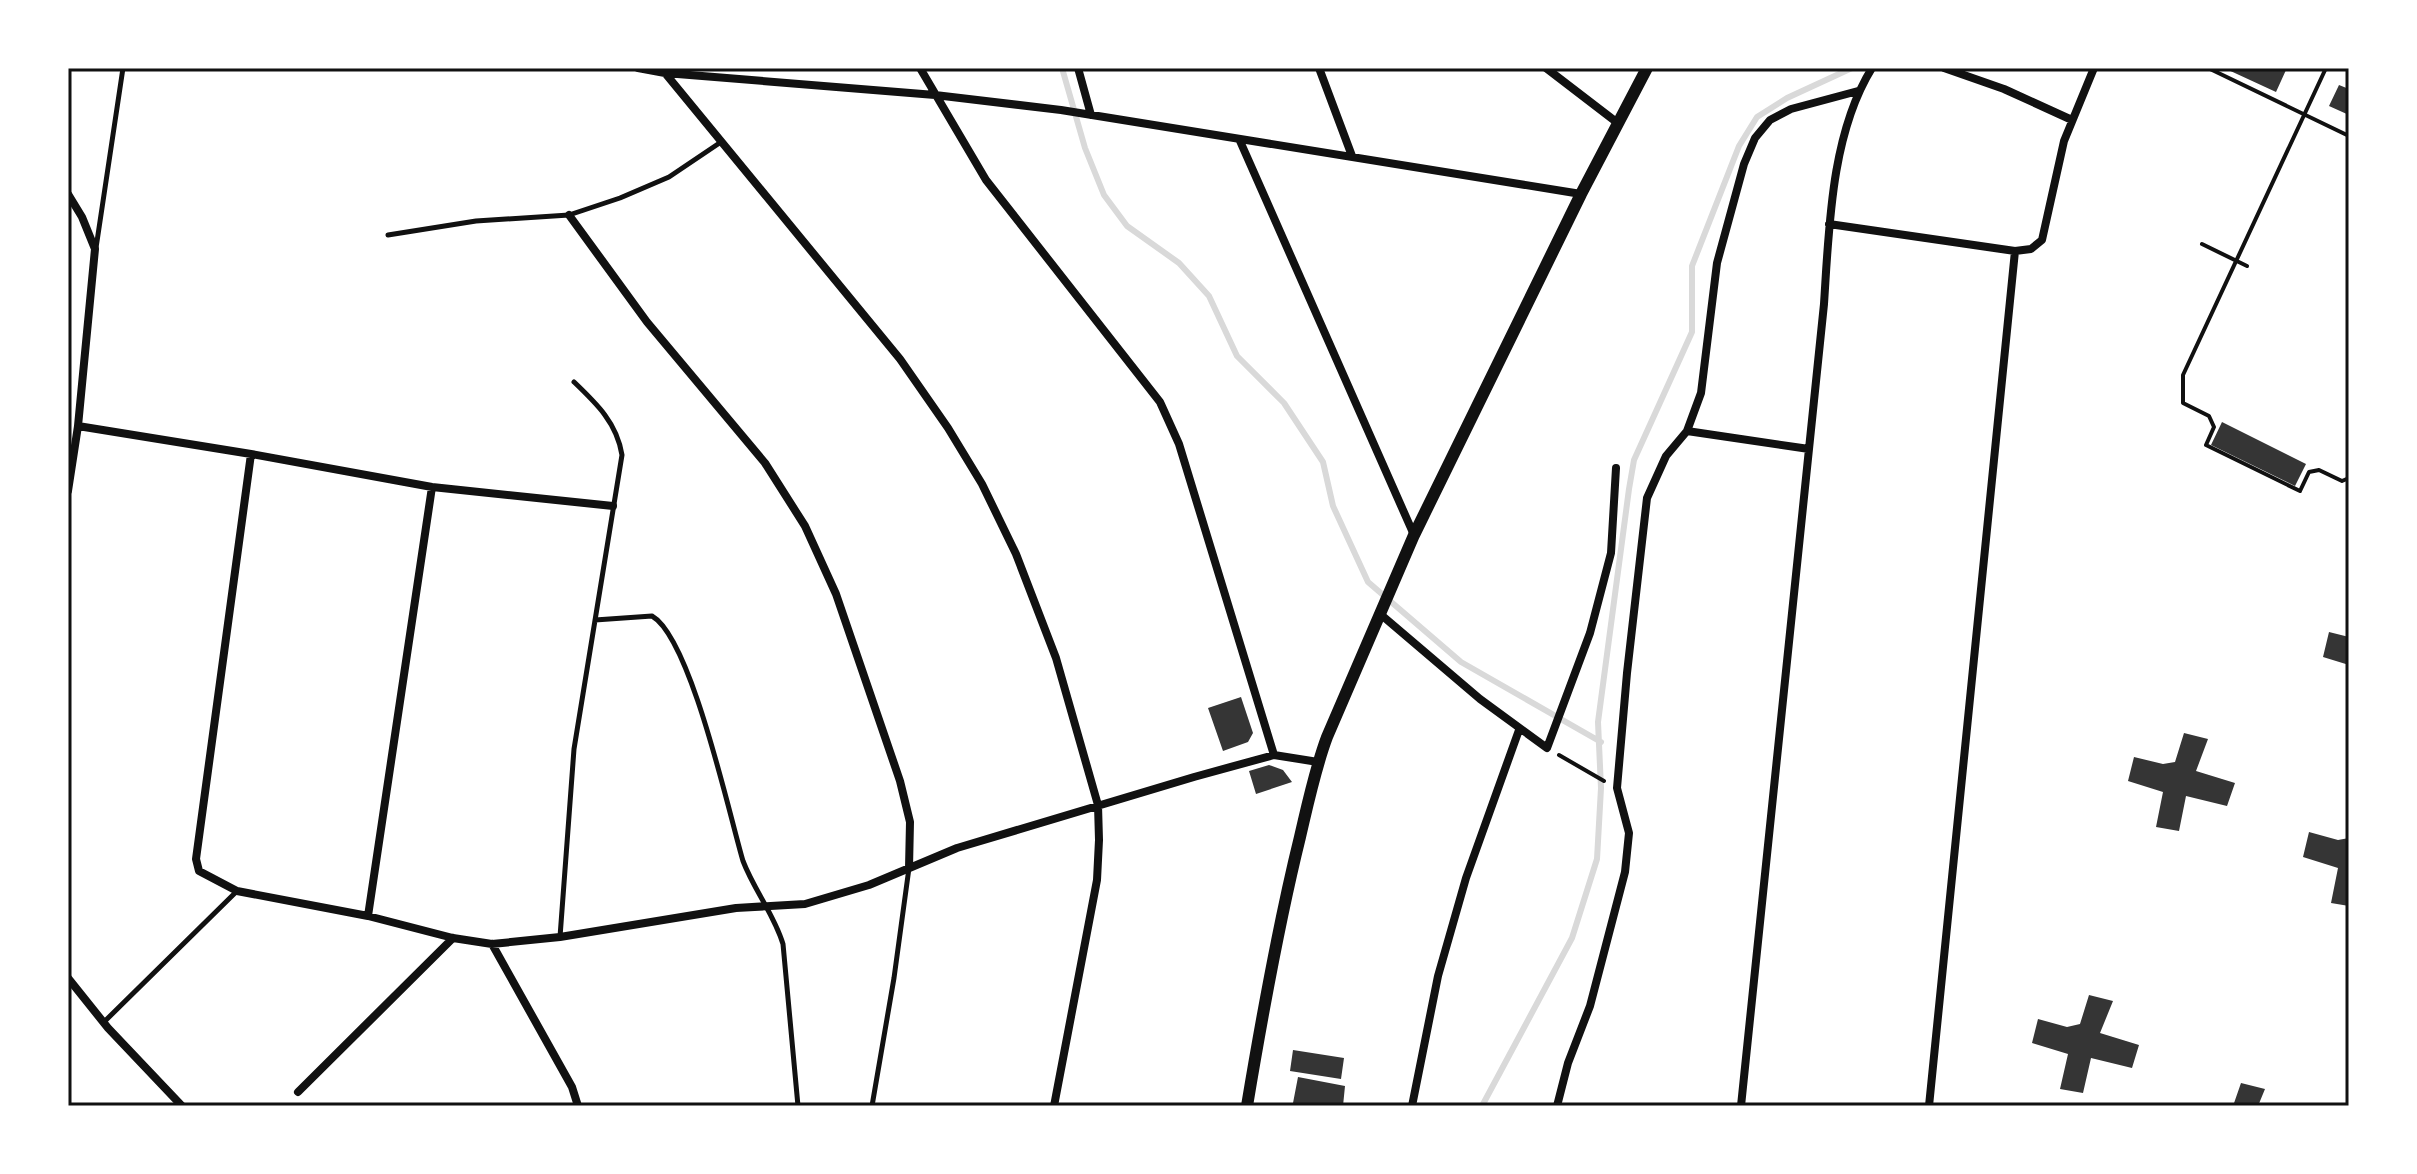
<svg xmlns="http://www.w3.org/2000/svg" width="2417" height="1174" font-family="Ubuntu,sans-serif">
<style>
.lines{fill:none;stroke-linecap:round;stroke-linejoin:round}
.stream{stroke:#d9d9d9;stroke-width:6}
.building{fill:#353535}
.path{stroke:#111;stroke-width:4}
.service{stroke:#111;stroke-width:5}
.minor{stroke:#111;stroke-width:8}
.tertiary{stroke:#111;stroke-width:12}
.neatline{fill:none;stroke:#111;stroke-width:3}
</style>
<rect width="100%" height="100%" fill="#fff"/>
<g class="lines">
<path class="stream" d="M1062,68l23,80 19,47 23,31 52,37 30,33 28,60 47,47 39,59 10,44 35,76 93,80 140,80
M1482,1106l90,-168 25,-79 4,-71 -3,-66 31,-233 5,-29 58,-128v-66l47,-120 18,-29 30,-19 65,-30"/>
</g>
<path class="building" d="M2224,68h57l5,2 -10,22z
M2339,85l10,4v26l-20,-9z
M2222,422l84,42 -11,22 -84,-41z
M2329,632l20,5v28l-26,-8z
M1241,697l12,36 -5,9 -25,9 -15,-43z
M2184,733l24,6 -12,32 39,12 -8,23 -41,-10 -7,35 -23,-4 7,-35 -35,-11 6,-24 29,7 12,-2z
M1269,765l14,5 9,12 -36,12 -7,-23z
M2309,832l29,8 11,-2v68l-18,-3 7,-35 -35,-11z
M2089,995l24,6 -13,32 39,12 -7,23 -41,-10 -8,35 -23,-4 8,-35 -36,-11 6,-24 29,8 13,-3z
M1293,1050l51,8 -3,21 -51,-8z
M1298,1077l47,9 -2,20 -50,-3z
M2241,1083l24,6 -7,17h-25z"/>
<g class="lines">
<path class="path" d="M2208,68l141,68
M2326,68l-143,307v28l26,13 5,11 -8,18 94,46 9,-19 10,-2 23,11 7,-3
M2202,244l45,22
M1559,755l45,26"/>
<path class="service" d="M388,235l88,-14 93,-6 51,-17 49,-21 52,-35
M96,248l27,-180
M595,620l57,-4c39,22 77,198 91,245 11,29 31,53 40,83l15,162
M560,937l14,-188 48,-294c-5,-32 -25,-51 -48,-73
M104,1022l132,-130
M872,1106l22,-128 15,-110"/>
<path class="minor" d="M638,68l27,5 270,22 126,15 520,84
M920,68l66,112 174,222 19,42 95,311
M1078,68l13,47
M1319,68l33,88
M1546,68l73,56
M1944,68l60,21 68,31
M665,73l235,286 48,69 34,56 34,70 40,104 42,147 1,35 -2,40 -43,226
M1240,141l174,394
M68,194l14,23 13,32 -17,177 -10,65
M569,215l78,107 118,141 40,63 31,68 64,187 10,41 -1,46
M1829,224l186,27
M78,426l173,28 181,33 181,19
M1687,431l122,18
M251,454l-55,405 3,12 38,20 131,25 85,22 39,6 68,-7 176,-29 69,-4 64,-19 88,-37 237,-71 80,-22 44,7
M1379,613l101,86 67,49 43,-115 21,-80 5,-85
M368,916l64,-429
M492,944l80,143 6,19
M68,978l40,50 74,78
M298,1092l155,-154
M1412,1106l26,-130 28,-98 53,-148
M1557,1106l11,-43 22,-57 35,-134 4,-39 -12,-45 10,-115 20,-175 19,-42 21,-25 14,-38 16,-130 27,-99 11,-26 15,-18 21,-11 67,-18
M1741,1106l83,-802c5,-76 7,-170 48,-236
M1929,1106l86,-855 16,-2 11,-9 22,-99 30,-73"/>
<path class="tertiary" d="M1247,1106c15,-90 31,-180 53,-269 8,-34 15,-68 27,-100l87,-202 167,-341 66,-126"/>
</g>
<rect width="2417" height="1174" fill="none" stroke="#ffffff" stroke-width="140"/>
<rect x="70" y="70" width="2277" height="1034" class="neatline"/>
</svg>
